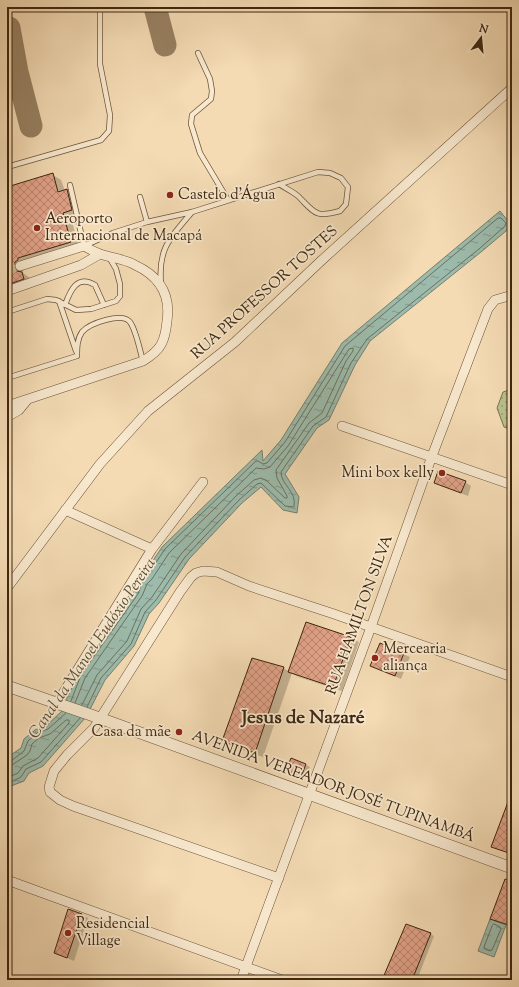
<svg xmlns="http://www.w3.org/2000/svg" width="519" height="987" font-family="'Sorts Mill Goudy',serif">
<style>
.park{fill:url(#park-dots);stroke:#7b7450}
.water{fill:url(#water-ripples);stroke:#76806e}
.shadow{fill:#0003;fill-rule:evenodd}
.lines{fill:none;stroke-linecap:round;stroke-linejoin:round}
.shore{stroke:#6c715e;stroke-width:1}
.taxiway{stroke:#988162;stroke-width:23}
.building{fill:url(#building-cross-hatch);stroke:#3d2710}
.minor-tunnel{stroke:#cfb793;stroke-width:9;stroke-dasharray:9 4.5;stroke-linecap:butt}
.service-casing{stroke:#6b5439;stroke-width:6}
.minor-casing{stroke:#6b5439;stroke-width:10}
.tertiary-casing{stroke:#6b5439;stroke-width:12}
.service{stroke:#f8e8ce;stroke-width:4.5}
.minor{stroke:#f8e8ce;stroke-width:9}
.tertiary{stroke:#f8e8ce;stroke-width:11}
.poi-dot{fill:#8f2418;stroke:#f8e8ce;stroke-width:1.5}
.labels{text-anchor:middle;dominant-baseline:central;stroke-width:3.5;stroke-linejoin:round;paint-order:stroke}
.poi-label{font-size:15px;fill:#3d2710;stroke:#f8e8ce;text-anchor:start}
.street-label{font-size:15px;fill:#3d2710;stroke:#f8e8ce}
.water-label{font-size:16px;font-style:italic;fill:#554c37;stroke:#f8e8ce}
.district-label{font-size:19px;font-weight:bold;fill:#3d2710;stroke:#f8e8ce}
</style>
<defs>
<pattern id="park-dots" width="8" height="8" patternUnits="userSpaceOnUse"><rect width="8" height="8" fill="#b9c18f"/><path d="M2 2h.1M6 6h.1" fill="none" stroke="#989d73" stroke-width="1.8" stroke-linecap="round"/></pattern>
<pattern id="water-ripples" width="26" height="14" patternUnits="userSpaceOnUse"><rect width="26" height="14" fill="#9cbbac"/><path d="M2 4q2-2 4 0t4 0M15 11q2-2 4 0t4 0" fill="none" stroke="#80988b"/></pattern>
<pattern id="building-cross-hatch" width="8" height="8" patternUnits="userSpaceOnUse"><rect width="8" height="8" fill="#e0a187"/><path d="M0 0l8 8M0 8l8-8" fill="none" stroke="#b7836d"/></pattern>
</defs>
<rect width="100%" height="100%" fill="#f4dbb4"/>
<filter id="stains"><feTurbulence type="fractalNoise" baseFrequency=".005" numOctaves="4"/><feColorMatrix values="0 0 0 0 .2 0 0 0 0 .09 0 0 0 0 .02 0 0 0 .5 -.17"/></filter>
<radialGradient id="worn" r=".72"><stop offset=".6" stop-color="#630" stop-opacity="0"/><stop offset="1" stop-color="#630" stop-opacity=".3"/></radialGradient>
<path class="park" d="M512,389v41l-8,-3 -7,-19 6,-16z"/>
<path class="water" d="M500,211l12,15 -31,26 -111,89 -15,24 -26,55 -12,8 -32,46 14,23 -2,16 -14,-3 -22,-23 -19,16 -53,56 -30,44 -10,11 -15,32 -29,34 -19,37 -43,49 -14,7 -5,8 -13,5 -4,3v-29l1,-3 13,-9 3,-9 11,-9 11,-4 16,-15 15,-38 46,-65 11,-16 5,-14 5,-4 18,-27 100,-97 1,11 18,-21 61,-97z
M490,919l16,6 -12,32 -16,-6z"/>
<path class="shadow" d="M53,175l8,5 4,11 2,-1 8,5 5,20 -9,3 8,29 -55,20 -1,6 7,5 2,5 -19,7 -3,5 -3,1v-108z
M465,482l6,4 -3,10 -26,-10 -7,-3z
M350,638l9,4 -17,49 -44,-14 -6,-4 -29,84 -31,-11 -8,-5 59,-73 7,4zM297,674l41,13v2l-41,-13z
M380,644l30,13 -9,22 -30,-13z
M306,765l4,2 -5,11 -18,-7z
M512,882v45l-21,-9z
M82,915l6,3 -14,43 -19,-8z
M430,934l4,2 -17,44h-34z"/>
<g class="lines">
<path class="shore" d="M71,701l10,-26 45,-64 12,-17 5,-13 4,-5 18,-27 91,-88h2l5,3 4,-1 18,-21 60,-96 153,-128h3l5,5 -1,3 -26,23 -112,90 -16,24 -25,54 -13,9 -32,46c0,13 16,19 13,35l-9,-1 -24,-23 -4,1 -18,16 -54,57 -29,43 -11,12 -14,32 -30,34 -14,29
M75,703l10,-25 45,-65 12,-17 5,-12 5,-5 17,-26 87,-85 8,1 6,-2 18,-21 61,-97 4,-1v3l-7,10 -24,52 -13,10 -33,47 1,8 10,18v2h-2l-18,-17 -6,-3 -7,2 -18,16 -55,58 -29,43 -11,12 -14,32 -30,34 -15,30
M7,761h4l13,-10 4,-10 9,-8 11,-4 18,-16
M7,766l5,-1 15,-10 3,-4 2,-7 7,-6 11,-4 16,-14h3v3l-31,35 -15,8 -5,7 -11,5
M7,784l14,-7 5,-8 15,-7 39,-44
M494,924l6,3 1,2 -9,21 -2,1 -5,-2 -1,-2 8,-21z"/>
<path class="taxiway" d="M155,7l10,38
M9,28l8,44 14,54"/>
</g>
<path class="building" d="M53,173l5,19 9,-3 5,21 -9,3 8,29 -53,16v2l-3,2 -1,5 2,4 6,1 2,7 -17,6v-98z
M438,471l28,10 -5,12 -27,-10z
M306,622l45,15 -18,50 -45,-15z
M380,643l24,10 -9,23 -25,-10z
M252,658l32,9 -29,86 -33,-12z
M291,758l15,6 -5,13 -15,-6z
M511,794h1v60l-21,-7z
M505,879l7,2v45l-22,-7z
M68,909l14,5 -15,44 -13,-5z
M406,924l25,9 -19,47h-30z"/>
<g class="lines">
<path class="minor-tunnel" d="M7,270l13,-4"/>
<g class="service-casing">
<path id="service" d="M198,53l12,26 2,12 -1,8 -19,16 -1,9 9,29 28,47
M7,167l94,-27 8,-9 1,-16 -10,-51v-57
M70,185l14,61 29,-13 34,-11 45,-10 126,-40 12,1 11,5 7,9 -2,17 -6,7c-25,7 -25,2 -42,-15 -6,-5 -13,-8 -19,-12
M140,197l7,25
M161,284c-3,-36 9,-46 31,-72
M59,301l17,50
M65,305c5,-14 12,-31 30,-20l9,20
M7,312l40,-13 9,1 20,10 15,-1 25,-8 4,-5v-12l-4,-15 -7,-12
M77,356c0,-8 0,-17 5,-24 8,-9 40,-20 48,-10 6,8 10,29 13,39
M7,378l70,-22"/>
</g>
<g class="minor-casing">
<path id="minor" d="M7,291l74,-26 19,-11
M7,406l136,-45c18,-11 22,-19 24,-40 4,-27 -8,-45 -32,-56 -10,-6 -24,-7 -35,-11 -5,-2 -11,-5 -16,-8l-64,20
M7,417l12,-7 9,-11
M342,426l170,59
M65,510l87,39
M7,588l93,-124 48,-53 87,-69 87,-82 190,-172
M57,703l95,-154 51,-67
M279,878l-206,-72 -13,-6 -10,-8 -1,-5 5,-16 13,-16 27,-27 86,-136 11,-15 5,-4 7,-2 14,1 32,14 85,28 178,63
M7,880l275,100
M241,980l130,-353 61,-171 56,-147 7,-9 17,-5"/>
</g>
<g class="tertiary-casing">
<path id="tertiary" d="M7,686l84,29 421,153"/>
</g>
<use href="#service" class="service"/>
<use href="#minor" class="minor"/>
<use href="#tertiary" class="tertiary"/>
</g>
<g class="poi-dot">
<circle cx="170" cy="195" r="4"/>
<circle cx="37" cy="228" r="4"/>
<circle cx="442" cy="473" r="4"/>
<circle cx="375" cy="658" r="4"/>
<circle cx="179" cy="732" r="4"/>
<circle cx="68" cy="933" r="4"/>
</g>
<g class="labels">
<g class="poi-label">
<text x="178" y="195">Castelo d'Água</text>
<text x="45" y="219">Aeroporto<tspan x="45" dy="17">Internacional de Macapá</tspan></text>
<text x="434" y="473" text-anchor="end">Mini box kelly</text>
<text x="383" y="649">Mercearia<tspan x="383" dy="17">aliança</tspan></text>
<text x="171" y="732" text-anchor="end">Casa da mãe</text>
<text x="76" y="924">Residencial<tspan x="76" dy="17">Village</tspan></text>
</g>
<g class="street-label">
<text transform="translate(265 293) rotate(-42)">RUA PROFESSOR TOSTES</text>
<text transform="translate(360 615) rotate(-70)">RUA HAMILTON SILVA</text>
<text transform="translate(333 787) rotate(20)">AVENIDA VEREADOR JOSÉ TUPINAMBÁ</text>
</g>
<g class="water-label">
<text transform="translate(93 649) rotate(-56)">Canal da Manoel Eudóxio Pereira</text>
</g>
<g class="district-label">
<text x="303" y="718">Jesus de Nazaré</text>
</g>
</g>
<rect width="519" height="987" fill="none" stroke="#f4dbb4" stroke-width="24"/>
<rect x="8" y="8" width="503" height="971" fill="none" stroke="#3d2710" stroke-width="2"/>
<rect x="12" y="12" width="495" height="963" fill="none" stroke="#3d2710"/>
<g transform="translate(481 38) rotate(16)" stroke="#f8e8ce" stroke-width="3" paint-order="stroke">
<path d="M0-3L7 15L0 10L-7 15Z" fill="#3d2710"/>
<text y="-6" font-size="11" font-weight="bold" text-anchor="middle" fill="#3d2710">N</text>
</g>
<rect width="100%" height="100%" filter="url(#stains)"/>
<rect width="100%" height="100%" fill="url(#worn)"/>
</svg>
